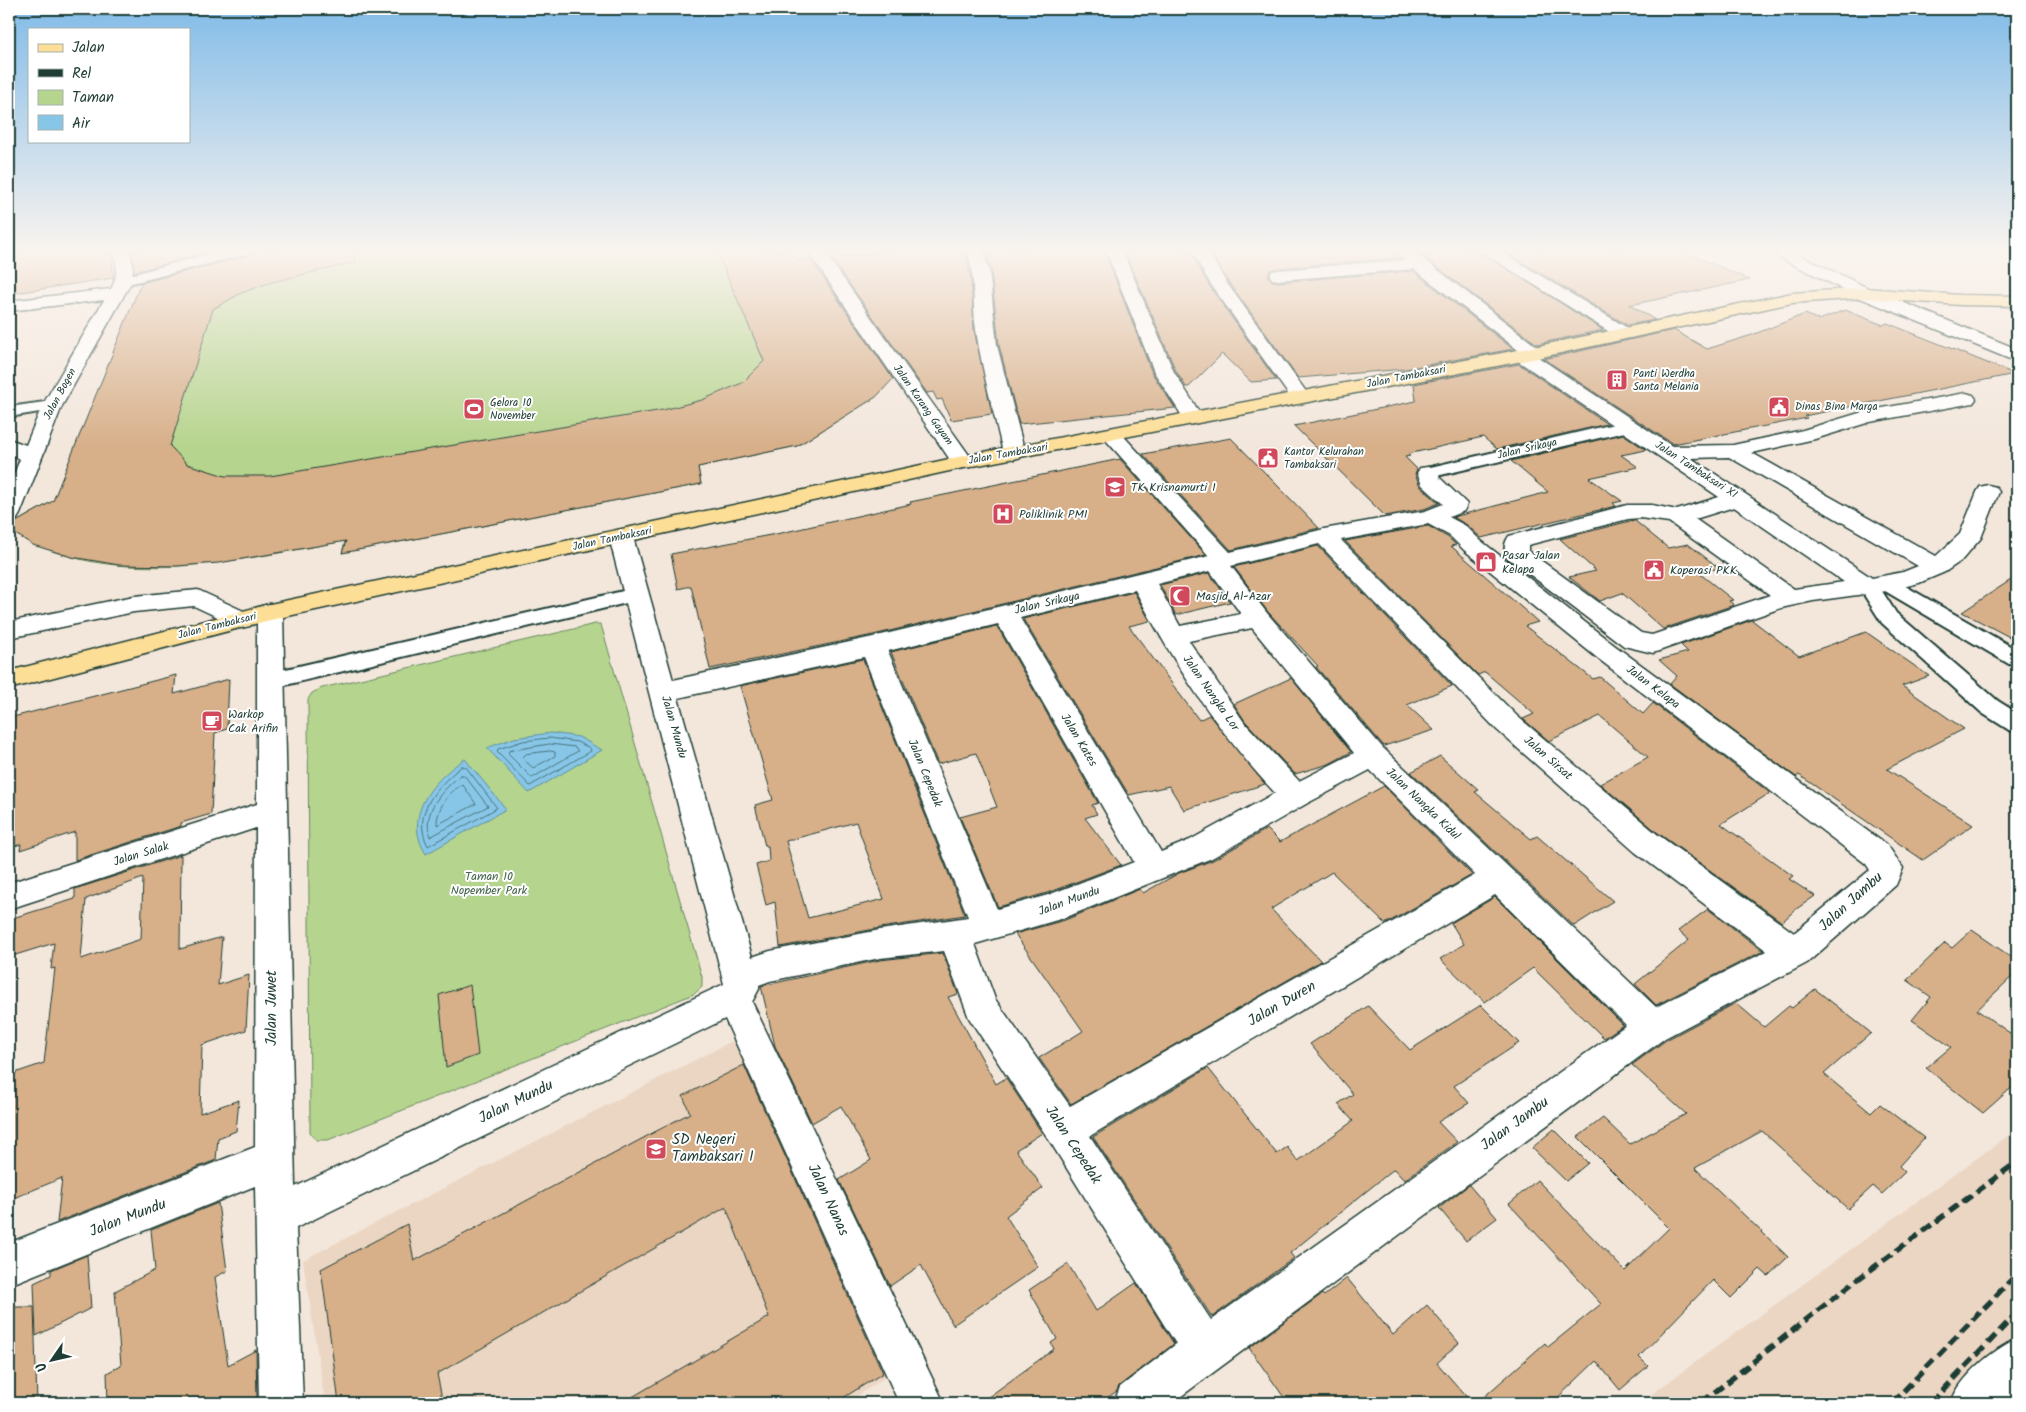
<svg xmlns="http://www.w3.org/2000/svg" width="2026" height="1412" font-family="Kalam,sans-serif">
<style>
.built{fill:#ebd6c3}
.green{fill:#b5d48d;stroke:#6a8860}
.water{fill:#88c6e8;stroke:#5e8fa0}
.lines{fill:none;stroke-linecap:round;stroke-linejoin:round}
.shore{stroke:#49747c;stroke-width:1}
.building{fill:#d7af89;stroke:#1f3d34;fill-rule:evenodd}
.lane-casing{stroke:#1f3d34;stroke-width:4}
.street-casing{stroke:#1f3d34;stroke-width:3}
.secondary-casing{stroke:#1f3d34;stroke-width:3}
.primary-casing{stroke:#1f3d34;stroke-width:3}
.lane{fill:#fff;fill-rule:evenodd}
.street{fill:#fff;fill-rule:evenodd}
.secondary{fill:#fff;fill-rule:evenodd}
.primary{fill:#fdde96;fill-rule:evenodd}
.rail{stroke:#1f3d34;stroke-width:5.5;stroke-dasharray:11 5.5;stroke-linecap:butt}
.labels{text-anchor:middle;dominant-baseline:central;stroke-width:4;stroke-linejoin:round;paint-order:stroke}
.far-poi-label{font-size:11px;fill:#1f3d34;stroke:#fff;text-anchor:start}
.far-street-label{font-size:11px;fill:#1f3d34;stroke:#fff}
.poi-label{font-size:12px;fill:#1f3d34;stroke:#fff;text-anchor:start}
.street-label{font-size:12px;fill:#1f3d34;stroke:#fff}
.park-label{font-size:12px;fill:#44634a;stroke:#fff}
.near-street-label{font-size:15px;fill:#1f3d34;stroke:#fff}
.near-poi-label{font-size:15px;fill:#1f3d34;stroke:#fff;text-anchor:start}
</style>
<rect width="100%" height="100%" fill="#f3e7dc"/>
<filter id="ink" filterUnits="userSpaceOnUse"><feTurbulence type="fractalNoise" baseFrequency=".02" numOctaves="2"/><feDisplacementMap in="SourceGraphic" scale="10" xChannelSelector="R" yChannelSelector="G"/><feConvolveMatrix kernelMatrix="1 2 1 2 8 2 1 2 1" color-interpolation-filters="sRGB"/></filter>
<g filter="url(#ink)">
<path class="built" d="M738,1038l158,332 -49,33h-522l-22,-143z
M2017,1129v232l-44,42h-331l15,-13z"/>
<path class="green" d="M256,250h537l47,87 15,32 42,5 -21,23 -79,49 -99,21 3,17 -359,69 3,-12c-109,19 -236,52 -336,-11v-4l44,-25 118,-223 27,-12z
M595,624h5l2,4 100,349v10l-8,7 -366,146h-12l-6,-8 -2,-433 4,-6 10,-5z"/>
<path class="water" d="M551,733l28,4 23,13 -73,43 -42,-45 27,-10z
M465,759l41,50 -80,45c-24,-38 7,-75 39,-95z"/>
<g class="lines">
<path class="shore" d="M550,738l27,4 13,6 1,3 -61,35 -33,-34 1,-3 25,-8z
M550,744l25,3 3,4 -46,27 -24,-24 1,-3z
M550,751l5,1v4l-22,12 -11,-10 4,-4z
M462,766l4,1 31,41 -69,38c-17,-33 9,-60 34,-80z
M461,775h3l24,31 -58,31c-8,-26 12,-47 31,-62z
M463,785l13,19 -39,21c-1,-14 12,-36 26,-40z"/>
</g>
<path class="building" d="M19,250h93l1,28 -104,16v-16z
M132,250h70l1,4 -69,18z
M256,250h99l1,12 -84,20 -31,11 -28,16 -43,137 17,18 38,12h45l393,-66 39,-10 40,-17 22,-22 -48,-111h77l6,11 12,-1 82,119 -17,18 -79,49 -99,21 3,17 -359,69 4,-12 -127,22 -42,3 -58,-1 -47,-8 -39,-12 -24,-15v-4l44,-25 88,-218 110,-28z
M896,250h69l6,30 3,50 18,84 -41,6 -9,-21 -5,1 -4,-8 -6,1 -96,-135z
M985,250h119l48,123 23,35 -156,16 -20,-79 -8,-75z
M1124,250h65l19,34 68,96 -25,2 -29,-28 -33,33h-3l-10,-16z
M1209,250h184l7,8 -122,10 -8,2 -2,6 4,5 6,1 135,-11 100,78 -108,20 -107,9 -70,-97z
M1415,250h62l126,80 -66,14z
M1502,250h179l69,30 -120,25 25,15 -28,5z
M1845,310l38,15 4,-2 128,51 -211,42 3,2 -134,26 -129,-85 130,-29 33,19 45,-14 53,-21 14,6z
M1519,364l88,60 -110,25 -14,-12 -75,17 2,2 -5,1 12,12 -2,5 5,12 19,17 -15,6 -39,7 -91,-90 122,-25 -2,-17z
M1623,434l23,16 -25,5 17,12 -49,11 33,23 -9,2 3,3 -135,32 -14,-13 -14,-8 95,-25 -37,-31z
M1231,438l88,90 -88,22 -88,-96z
M1120,459l86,96 -333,80 -163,34 -19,-83 -13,3 -7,-35 110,-21 130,-29 -1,-2z
M1634,520l34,28 20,-4 31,24 -20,5 34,27 -4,1 5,4 -71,24 -41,-36 -22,8 -31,-24 27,-6 -36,-32z
M1428,526l21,12 7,7 -5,1 87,76 -13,4 68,53 7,-2 43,37 10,-11 117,90 -49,31 72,52 -4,3 26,17 -20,14 -13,12 -124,-89 -58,-49 48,-27 -48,-41 -51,25 -26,-22 11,-5 -49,-42 -7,3 -133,-134z
M1318,546l134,140 -45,19 27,25 -50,16 -68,-79 2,-1 -50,-54 -34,-45z
M1209,573l21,29 -54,13 -16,-30z
M2017,576v65l-55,-29z
M1134,592l16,29 -21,5 70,94 10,-5 56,69 -81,26 -15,-24 -40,9 -106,-176z
M1752,620l47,36 67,-24 63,44 -27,10 62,43 -77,40 86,56 -50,35 -124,-85 -3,2 -126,-93 7,-8 -18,-16 29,-8 -7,-7z
M997,626l101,177 -6,2 5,9 -12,4 36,47 -74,28 -49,14 -38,-90 37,-10 -21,-54 -38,11 -47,-112z
M863,659l102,256 -85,13 -100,19 -5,-45 -9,3 -10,-40 13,-4 -1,-15h-3l-10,-41 18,-5 -33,-114zM856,822l28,77 -76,19 -22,-77z
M176,675l-2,19 55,-15 -2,50 -12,4 -4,81 -30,9v3l-106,34v-28l-55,18 1,-6 -12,4v-130z
M1291,678l60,74 -22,12 -34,10 -50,-53 -11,-17z
M1440,756l39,34 -4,2 56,47 6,-3 76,65 -39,25 -163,-154z
M1384,786l88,89 -87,49 -53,-52 -61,37 50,52 -250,143 -32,-46 44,-27 -68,-97 50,-14 75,-31 3,4 36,-20 34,-13 54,-31 13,13z
M181,855l-1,94 42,-12 -4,48 31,-10 -3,55 -44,15 -2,68 39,-13 -3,31 -18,7 -2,22 -159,62 5,-44 -53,22v-125l35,-12 11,-95 -4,1 3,-26 -45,14v-38l66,-20v-10zM143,878l-2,61 -60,20 5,-60z
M1495,897l128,128 -19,13 -71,-70 -48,34 -45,-43 24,-15 -13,-21z
M1708,909l55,42 -107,54 -21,-21 54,-44 -11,-9z
M1972,930l45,31v11l-40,38 40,28v45l-34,30 -57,-45 25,-21 -39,-27 19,-23 -24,-17 38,-37 7,5z
M943,953l15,41 -10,3 48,87 10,-6 36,55 -26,17 27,38 -37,28 32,51 -85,58 -32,-60 -31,21 -51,-106 32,-20 -30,-54 -29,17 -37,-77 -14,-60 119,-26z
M470,985l8,70 -32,12 -7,-72z
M1815,989l56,44 -47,41 47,39 9,-9 44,34 -25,28 6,6 -23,22 -9,-8 -25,23 -86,-78 -67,37 93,89 -20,19 -8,-7 -29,29 -18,-18 -74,77 9,9 -28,24 -24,-29 -44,42h-75l68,-60 3,4 53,-43 -92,-100 28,-24 88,91 44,-43 -91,-91 25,-19 27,26 56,-30 -54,-49 34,-25 70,-37 28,24 25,-21 3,2z
M1481,1005l38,38 -65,43 15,17 -31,19 19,20 -53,38 -10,-11 -104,84 4,5 -82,59 -119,-180 115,-69 69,86 10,-7 11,14 55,-40 -15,-17 15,-10 -43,-50 58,-38 42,44z
M744,1065l139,308 -48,30h-213l147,-86 -43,-110 -289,167 6,29h-104l-18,-134 86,-45 7,37 276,-148 -7,-17z
M1554,1129l34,34 -22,18 -34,-33z
M1469,1185l28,33 -31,23 -27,-33z
M218,1203l9,68 -12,6 13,88 28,-15 1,53h-149l-1,-30 14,-8 -6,-74 40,-21 -4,-40z
M87,1255l4,53 -55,28 -2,-53 17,-8v-5z
M1068,1264l28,47 40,-28 38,61 -55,42 -2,5 -17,12h-120l74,-54 -3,-6 6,-4 -28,-49z
M1347,1278l46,57 34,-30 32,38 -22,20 35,40h-184l-39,-55 73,-54 2,2z
M9,1307h25l3,96h-28z"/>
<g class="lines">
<g class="lane-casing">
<path id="lane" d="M223,250h30l-2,3 -127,32 -7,-4 2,-3z
M52,401l8,5 -2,3 -49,8v-10z
M1627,421l6,1 2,4 -2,4 -205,48 -6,-1 -3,-4 3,-4z
M1886,577l7,2 124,71v16l-8,-2 -129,-76 16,25 102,88 19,12v19l-8,-2 -27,-17 -100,-90 -23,-36 3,-4 7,-2 7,2 3,-4z
M636,588l7,1 3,5 -3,5 -370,89 -8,-3 -3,-5 3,-5 8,-3z"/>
</g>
<g class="street-casing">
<path id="street" d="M114,250h16l3,16 -1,15 -70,125 -42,108 -3,5 -8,2v-34l11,-28 -11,-6v-14l17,6 16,-39 62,-106 -95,11v-10l102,-12c7,-13 6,-24 3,-39z
M807,250h16l151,212 -3,5 -8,1 -8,-1z
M967,250h16l6,20 8,75 28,108 -4,4 -7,2 -7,-2 -4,-4c-9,-41 -21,-82 -27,-123 -4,-27 0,-54 -9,-80z
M1106,250h16l52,122 29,46 -3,4 -7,2 -7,-2 -32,-50z
M1191,250h16l19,32 84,115 -3,4h-14l-83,-118z
M1395,250h17l128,99 2,4 -4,4 134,89 61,-1 70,-15 63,-19 100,-18 7,2 3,4 -3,4 -103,19 -55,17 -63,14 184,103 24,-22 17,-42 3,-5 8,-2 8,2 3,5 -18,46 -20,23 -16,11 -26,11 -32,8 -74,10 -32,7 -128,45 -29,-7 -116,-88c-5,-7 -4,-15 1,-22l118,-31h25l25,5 42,-13 -204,-138 -2,-4 5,-5 -104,-81 -136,11 -6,-1 -2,-4 2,-4 6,-1 126,-10zM1729,457l189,109 -15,6 -31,6 -181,-120zM1734,507l110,75 -50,7 -99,-70zM1640,518l29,4 101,73 -118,40 -11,-2 -113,-82v-6l100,-26z
M1479,250h19l133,80 3,4 -3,4h-12z
M1769,250h20l81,39 147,60v13l-159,-65 -87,-44z
M1111,428l7,2 112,122 94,-23 101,-18 18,-7 -21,-19 -5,-12 3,-5 8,-1 8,1 4,10 27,26 -3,7 -15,6 17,9 14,14 134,105 274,201 15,22 -7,17 -89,78 -142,75 -493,365h-58l6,-16 56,-43 -125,-201 -82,-125 -25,-67 -64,7 -110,23 -11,4v4l-7,13 192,401h-45l-174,-384 -429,209 7,175h-44l-4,-217 -246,99v-42l246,-96 1,-319 -247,81v-26l248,-79v-192l4,-6 9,-2 9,2 4,6 12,575 429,-203 -115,-447 4,-5 8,-2 8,2 4,5 40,143 200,-43 336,-81 -105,-118 -3,-4 3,-4zM1428,524l22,12 14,14 132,107 270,207 4,6 -76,63 -137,-99 -140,-118 -176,-176zM1319,544l178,186 138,122 132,99 -111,56 -273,-259 -116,-135 -36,-47zM1210,571l31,43 -61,12 -23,-42zM1135,590c41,77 80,138 140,203l-85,47 -29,12 -141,-234zM998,624l136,238 -86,33 -51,14 -109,-258zM1252,628l102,125 -55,28 -55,-59 -55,-81zM864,657l104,260 -88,13 -110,21 -18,6 -74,-259zM1370,770l105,105 -405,231 -75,-107 -20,-55 89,-26 148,-60 94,-54zM1495,895l131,130 -415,295 -121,-184z
M2017,1339v52l-12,12h-54c8,-25 42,-54 66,-64z"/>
</g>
<g class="secondary-casing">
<path id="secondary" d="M198,590l52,24 4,6 -4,6 -9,2 -47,-22 -60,6 -125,26v-16l125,-26z"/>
</g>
<g class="primary-casing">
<path id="primary" d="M1864,288l96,7 57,1v10l-57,-1 -96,-7 -72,5 -259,56 -570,109 -693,152 -261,69v-18l261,-67 693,-148 570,-109 259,-54z"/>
</g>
<use href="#lane" class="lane"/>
<use href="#street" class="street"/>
<use href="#secondary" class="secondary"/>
<use href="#primary" class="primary"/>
<path class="rail" d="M1701,1403l153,-121 163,-120
M1892,1403l125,-129
M1931,1403l86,-90"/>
</g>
</g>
<linearGradient id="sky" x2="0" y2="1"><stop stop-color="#81bbe8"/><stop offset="0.56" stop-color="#faf4ef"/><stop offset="1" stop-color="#faf4ef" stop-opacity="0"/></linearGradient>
<rect width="2026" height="448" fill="url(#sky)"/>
<defs>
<g id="building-square" transform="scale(1.125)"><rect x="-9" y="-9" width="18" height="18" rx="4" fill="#d1495b" stroke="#fff"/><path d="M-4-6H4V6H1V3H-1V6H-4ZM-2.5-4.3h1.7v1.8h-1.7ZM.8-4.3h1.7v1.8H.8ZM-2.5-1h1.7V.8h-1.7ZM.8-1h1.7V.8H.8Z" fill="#fff"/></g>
<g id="civic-square" transform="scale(1.125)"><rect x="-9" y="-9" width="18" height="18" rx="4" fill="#d1495b" stroke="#fff"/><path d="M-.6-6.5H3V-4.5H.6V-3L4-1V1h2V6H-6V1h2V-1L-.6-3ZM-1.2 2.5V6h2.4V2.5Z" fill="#fff"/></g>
<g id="stadium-square" transform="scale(1.125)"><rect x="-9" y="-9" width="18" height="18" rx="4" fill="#d1495b" stroke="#fff"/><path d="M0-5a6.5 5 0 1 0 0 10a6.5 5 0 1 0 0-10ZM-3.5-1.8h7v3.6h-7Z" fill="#fff"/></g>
<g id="school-square" transform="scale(1.125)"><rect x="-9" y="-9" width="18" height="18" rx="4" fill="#d1495b" stroke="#fff"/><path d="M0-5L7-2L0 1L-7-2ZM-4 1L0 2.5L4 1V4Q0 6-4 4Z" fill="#fff"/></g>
<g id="hospital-square" transform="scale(1.125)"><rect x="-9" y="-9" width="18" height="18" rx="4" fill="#d1495b" stroke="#fff"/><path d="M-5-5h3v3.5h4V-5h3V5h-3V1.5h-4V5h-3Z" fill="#fff"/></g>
<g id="shop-square" transform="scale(1.125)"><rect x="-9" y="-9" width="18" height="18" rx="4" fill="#d1495b" stroke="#fff"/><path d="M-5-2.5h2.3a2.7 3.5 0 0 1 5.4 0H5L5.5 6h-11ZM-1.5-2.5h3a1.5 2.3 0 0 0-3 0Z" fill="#fff"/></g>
<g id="mosque-square" transform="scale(1.125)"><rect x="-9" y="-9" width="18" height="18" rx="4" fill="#d1495b" stroke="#fff"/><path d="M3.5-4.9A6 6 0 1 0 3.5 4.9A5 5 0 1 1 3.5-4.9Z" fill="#fff"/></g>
<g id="cafe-square" transform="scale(1.125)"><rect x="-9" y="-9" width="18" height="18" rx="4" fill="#d1495b" stroke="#fff"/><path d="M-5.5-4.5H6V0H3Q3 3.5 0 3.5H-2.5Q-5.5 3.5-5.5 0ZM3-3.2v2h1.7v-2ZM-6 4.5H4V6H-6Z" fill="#fff"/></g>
</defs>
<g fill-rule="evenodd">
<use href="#building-square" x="1617" y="380"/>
<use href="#civic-square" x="1779" y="407"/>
<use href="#stadium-square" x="474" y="409"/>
<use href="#civic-square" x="1268" y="458"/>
<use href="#school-square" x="1115" y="487"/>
<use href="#hospital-square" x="1003" y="514"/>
<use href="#shop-square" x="1486" y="562"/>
<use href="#civic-square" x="1654" y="570"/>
<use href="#mosque-square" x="1180" y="596"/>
<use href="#cafe-square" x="212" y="721"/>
<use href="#school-square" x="656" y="1149"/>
</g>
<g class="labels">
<g class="far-poi-label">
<text x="1633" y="374">Panti Werdha<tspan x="1633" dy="13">Santa Melania</tspan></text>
<text x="490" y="403">Gelora 10<tspan x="490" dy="13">November</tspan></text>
<text x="1795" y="407">Dinas Bina Marga</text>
<text x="1284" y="452">Kantor Kelurahan<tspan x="1284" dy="13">Tambaksari</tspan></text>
</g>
<g class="far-street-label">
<text transform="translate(1406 377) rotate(-11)">Jalan Tambaksari</text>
<text transform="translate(60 394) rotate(-62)">Jalan Bogen</text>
<text transform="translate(923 405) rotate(55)">Jalan Karang Gayam</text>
<text transform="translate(1527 449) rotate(-13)">Jalan Srikaya</text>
<text transform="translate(1008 454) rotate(-10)">Jalan Tambaksari</text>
<text transform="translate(1696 470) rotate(33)">Jalan Tambaksari XI</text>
<text transform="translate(612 539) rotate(-12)">Jalan Tambaksari</text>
<text transform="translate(217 626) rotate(-14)">Jalan Tambaksari</text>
</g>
<g class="poi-label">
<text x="1131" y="487">TK Krisnamurti 1</text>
<text x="1019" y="514">Poliklinik PMI</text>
<text x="1502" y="555">Pasar Jalan<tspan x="1502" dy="14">Kelapa</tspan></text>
<text x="1670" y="570">Koperasi PKK</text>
<text x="1196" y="596">Masjid Al-Azar</text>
<text x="228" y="714">Warkop<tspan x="228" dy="14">Cak Arifin</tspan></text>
</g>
<g class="street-label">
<text transform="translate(1047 603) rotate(-13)">Jalan Srikaya</text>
<text transform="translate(1653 687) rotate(37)">Jalan Kelapa</text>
<text transform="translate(1211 693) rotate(55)">Jalan Nangka Lor</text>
<text transform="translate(674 727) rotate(74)">Jalan Mundu</text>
<text transform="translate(1079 740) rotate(59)">Jalan Kates</text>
<text transform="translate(1548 758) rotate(41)">Jalan Sirsat</text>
<text transform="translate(925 773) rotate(68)">Jalan Cepedak</text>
<text transform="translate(1423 804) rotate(44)">Jalan Nangka Kidul</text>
<text transform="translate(141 854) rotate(-17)">Jalan Salak</text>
<text transform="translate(1069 901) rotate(-20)">Jalan Mundu</text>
</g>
<g class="park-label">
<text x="489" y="876">Taman 10<tspan x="489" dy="14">Nopember Park</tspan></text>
</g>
<g class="near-street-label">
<text transform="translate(1851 902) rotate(-42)">Jalan Jambu</text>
<text transform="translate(1282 1004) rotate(-30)">Jalan Duren</text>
<text transform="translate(272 1008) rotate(-90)">Jalan Juwet</text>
<text transform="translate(516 1102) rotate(-26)">Jalan Mundu</text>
<text transform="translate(1515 1124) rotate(-36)">Jalan Jambu</text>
<text transform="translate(1073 1145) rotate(57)">Jalan Cepedak</text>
<text transform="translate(828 1200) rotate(65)">Jalan Nanas</text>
<text transform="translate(128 1218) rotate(-21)">Jalan Mundu</text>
</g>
<g class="near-poi-label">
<text x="672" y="1140">SD Negeri<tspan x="672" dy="17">Tambaksari I</tspan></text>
</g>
</g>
<rect width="2026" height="1412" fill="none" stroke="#fff" stroke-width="30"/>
<rect x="15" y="15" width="1996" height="1382" fill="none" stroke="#1f3d34" stroke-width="2" filter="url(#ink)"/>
<rect x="28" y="28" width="162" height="115" fill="#ffffff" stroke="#a5b1ae"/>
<rect x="38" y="44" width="25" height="8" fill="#fdde96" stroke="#a5b1ae"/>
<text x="72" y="52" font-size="15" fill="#1f3d34">Jalan</text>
<rect x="38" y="69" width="25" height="8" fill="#1f3d34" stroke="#a5b1ae"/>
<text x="72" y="78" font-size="15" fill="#1f3d34">Rel</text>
<rect x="38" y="90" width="25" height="15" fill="#b5d48d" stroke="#a5b1ae"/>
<text x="72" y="102" font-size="15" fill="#1f3d34">Taman</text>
<rect x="38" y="115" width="25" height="15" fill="#88c6e8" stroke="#a5b1ae"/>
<text x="72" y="128" font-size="15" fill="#1f3d34">Air</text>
<g transform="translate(52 1360) rotate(236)" stroke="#ffffff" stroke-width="4" paint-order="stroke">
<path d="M0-4L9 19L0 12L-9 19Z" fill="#1f3d34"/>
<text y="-8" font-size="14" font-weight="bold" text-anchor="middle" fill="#1f3d34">U</text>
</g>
</svg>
